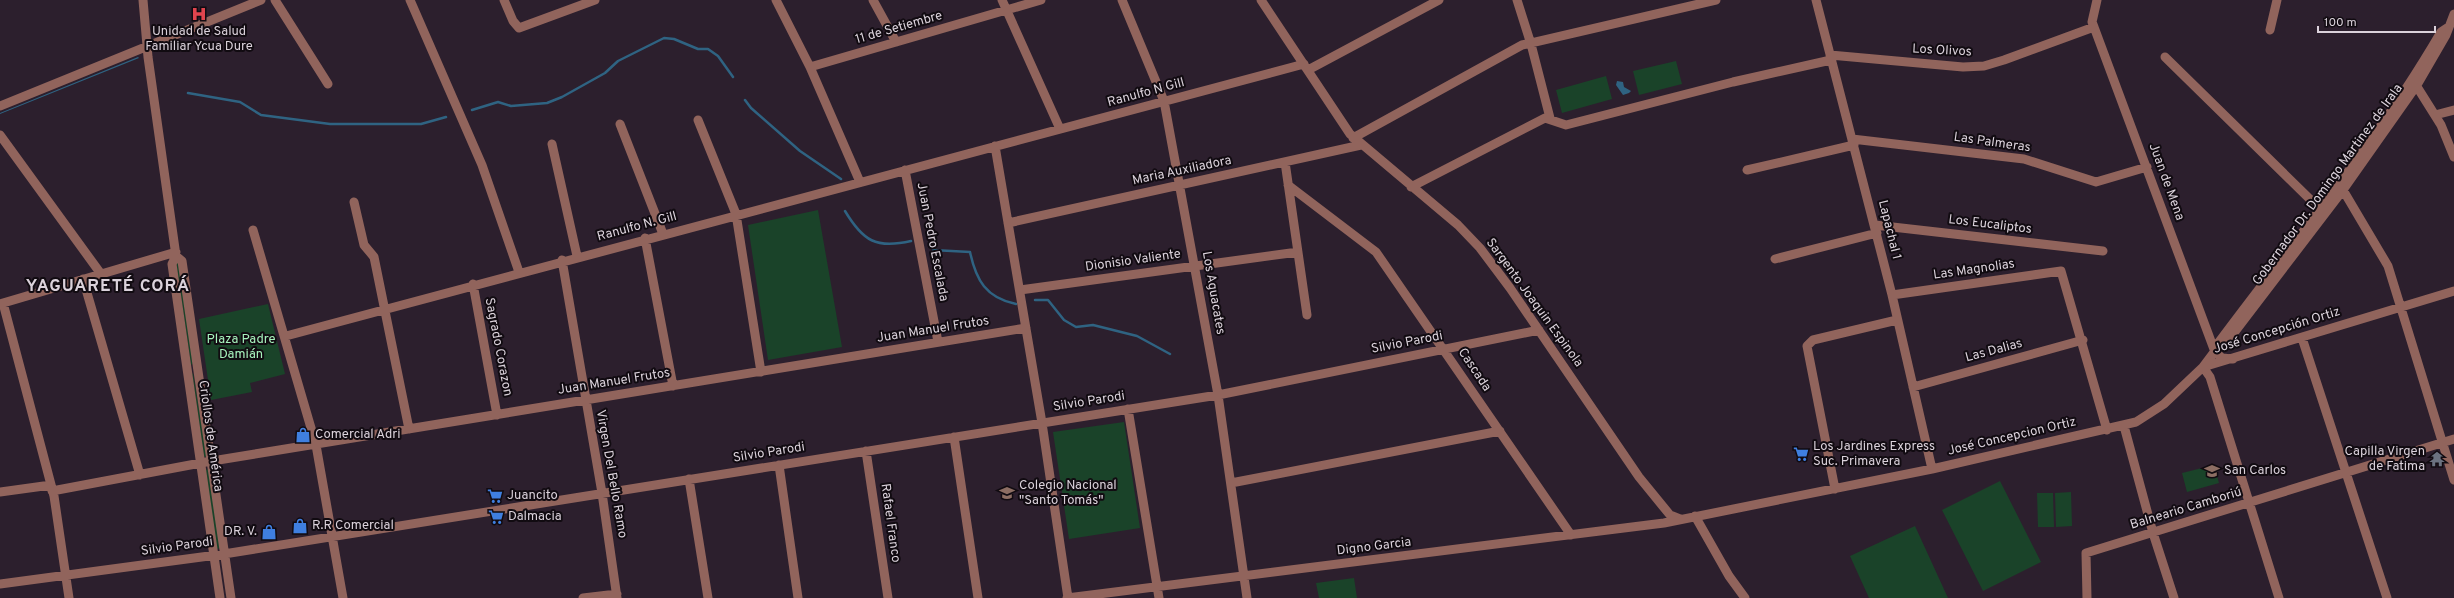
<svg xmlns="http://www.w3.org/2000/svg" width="2454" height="598" font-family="Overpass,sans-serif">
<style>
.green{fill:#1a4329}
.water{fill:#2f6382}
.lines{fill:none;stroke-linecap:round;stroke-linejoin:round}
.stream{stroke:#2f6382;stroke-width:2.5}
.minor{stroke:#91645c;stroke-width:9}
.labels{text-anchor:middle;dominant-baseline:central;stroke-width:4;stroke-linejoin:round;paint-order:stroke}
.street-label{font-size:13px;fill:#dbd2db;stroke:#110b11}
.poi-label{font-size:13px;fill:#dbd2db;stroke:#110b11;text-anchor:start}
.park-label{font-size:13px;fill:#a7f3bd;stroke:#110b11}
.district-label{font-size:17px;font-weight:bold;letter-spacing:1px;fill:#dbd2db;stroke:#110b11}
</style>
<rect width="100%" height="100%" fill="#2c1f2d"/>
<path class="green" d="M1676,61l6,23 -43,11 -6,-24z
M1606,76l6,23 -50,14 -6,-23z
M818,210l24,137 -74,13 -20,-135z
M178,262l16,101 -3,2 -15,-102z
M268,304l17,70 -35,9 2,9 -41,8 -12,-81z
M193,373l14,83 -3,1 -12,-83z
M1124,422l16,106 -71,11 -16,-107z
M2214,465l5,18 -32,9 -5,-19z
M209,469l11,79 -3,1 -12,-79z
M2000,481l41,81 -58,29 -41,-81z
M2071,492l1,34 -16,1 -1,-34z
M2037,493h16l1,34h-16z
M1915,526l33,72h-79l-19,-42z
M1354,578l3,20h-38l-3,-15z"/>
<path class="water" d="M138,57l1,1 -139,56v-1z
M1617,81l6,1 1,5 7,4 -2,2 -6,2 -7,-10z"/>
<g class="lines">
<path class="stream" d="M188,93l52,9 21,13 69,9h91l25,-7
M745,100l6,8 49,43 41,28
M472,110l26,-8 13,4 36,-3 15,-6 43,-24 13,-12 46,-23 10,1 24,10h10l10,7 15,21
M845,211c18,30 31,38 66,30
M933,250l37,2c6,28 16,46 46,52
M1035,300h13l16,20 12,7 17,-2 44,11 33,18"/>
<path class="minor" d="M143,0l5,57 28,199 6,5 49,337
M275,0l53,84
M410,0l72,165 37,107
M504,0l9,21 6,7 76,-28
M776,0l34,67 50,115
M873,0l23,42
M1002,0l58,129
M1122,0l42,101 54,294 29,203
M1261,0l89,134 108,91 22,23 30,40 129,189 31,38 10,4
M1517,0l14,44 19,74
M1816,0l76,295 40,174
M2097,0l-5,22 2,5 121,325 7,6 11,1
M2270,30l7,-30
M1830,55l133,12 21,-1 20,-6 90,-33
M2165,57l159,156
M810,67l231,-67
M1308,70l131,-70
M2414,82l27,43 13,32
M0,106l261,-106
M2435,115l19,-5
M698,120l38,94 25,158
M620,124l43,110
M0,135l101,139
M1353,138l169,-93 194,-45
M1852,139l172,20 72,23 51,-15
M552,144l25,112
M995,146l47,277 26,175
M1285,162l22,153
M905,170l33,172
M1747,170l107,-25
M1288,185l88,67 195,283
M1411,187l134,-69 21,7 167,-43 98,-22
M2343,190l45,76 66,214
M354,202l10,43 10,12 35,172
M1008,223l353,-78
M1875,225l228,26
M253,230l63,215 27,153
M645,238l28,148
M176,256l-4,8 48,334
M1775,259l102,-26
M562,260l40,233 15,105
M83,279l57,196
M473,284l24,131
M1020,290l278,-38
M1892,295l169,-24 46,159
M3,303l51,193 15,102
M0,304l176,-52
M286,336l1018,-272
M2302,338l85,260
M2218,347l1,-5c76,-102 158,-200 222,-310l6,-4
M2203,367l251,-76
M2203,367l7,10 69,221
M1913,387l170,-47
M1128,409l31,189
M2124,426l29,107 21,65
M954,437l24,161
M866,451l22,147
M779,465l19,133
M689,479l19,119
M1231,483l269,-52
M1835,489l-28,-143 6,-6 84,-20
M52,491l154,-29 820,-134
M0,492l51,-7
M1695,516l34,60 16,22
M0,584l224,-30 994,-159 321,-65
M583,598l34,-4
M1067,598l597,-75 268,-54 204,-47 28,-18 39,-37 15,-20 9,-5 116,-152 74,-105 29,-50 8,-21
M2087,598l-1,-45 368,-114"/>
</g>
<defs>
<g id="hospital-bare" transform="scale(1.2)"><path d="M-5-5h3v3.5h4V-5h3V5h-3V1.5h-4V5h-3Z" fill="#e0444e" stroke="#110b11" stroke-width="2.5" paint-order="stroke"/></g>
<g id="shop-bare" transform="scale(1.2)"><path d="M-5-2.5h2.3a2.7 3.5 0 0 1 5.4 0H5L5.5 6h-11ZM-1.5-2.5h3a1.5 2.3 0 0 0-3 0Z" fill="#3f7fe0" stroke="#110b11" stroke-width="2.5" paint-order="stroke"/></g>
<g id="supermarket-bare" transform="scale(1.2)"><path d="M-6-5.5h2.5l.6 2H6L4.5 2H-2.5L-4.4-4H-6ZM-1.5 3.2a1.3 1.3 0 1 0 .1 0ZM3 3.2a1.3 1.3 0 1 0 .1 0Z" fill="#3f7fe0" stroke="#110b11" stroke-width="2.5" paint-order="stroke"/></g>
<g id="temple-bare" transform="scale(1.2)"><path d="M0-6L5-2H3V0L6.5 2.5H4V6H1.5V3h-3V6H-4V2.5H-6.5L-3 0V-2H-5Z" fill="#6b7280" stroke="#110b11" stroke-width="2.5" paint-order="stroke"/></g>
<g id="school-bare" transform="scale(1.2)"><path d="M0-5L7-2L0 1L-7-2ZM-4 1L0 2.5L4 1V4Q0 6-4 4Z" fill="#8d6e63" stroke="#110b11" stroke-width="2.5" paint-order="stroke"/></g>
</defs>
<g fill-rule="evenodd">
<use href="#hospital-bare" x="199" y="14"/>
<use href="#shop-bare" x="303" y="435"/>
<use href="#supermarket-bare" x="1801" y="454"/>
<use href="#temple-bare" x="2437" y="459"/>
<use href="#school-bare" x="2212" y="471"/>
<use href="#school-bare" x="1007" y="493"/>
<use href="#supermarket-bare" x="495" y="496"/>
<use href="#supermarket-bare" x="496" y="517"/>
<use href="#shop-bare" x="300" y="526"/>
<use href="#shop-bare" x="269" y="532"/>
</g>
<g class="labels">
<g class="street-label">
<text transform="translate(899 28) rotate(-16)">11 de Setiembre</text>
<text transform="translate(1942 51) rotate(3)">Los Olivos</text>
<text transform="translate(1146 93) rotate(-15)">Ranulfo N Gill</text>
<text transform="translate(1992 143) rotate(8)">Las Palmeras</text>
<text transform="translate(1182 171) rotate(-12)">Maria Auxiliadora</text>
<text transform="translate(2166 182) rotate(70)">Juan de Mena</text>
<text transform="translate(2328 185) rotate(-54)">Gobernador Dr. Domingo Martinez de Irala</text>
<text transform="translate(1990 225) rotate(7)">Los Eucaliptos</text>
<text transform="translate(637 227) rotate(-15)">Ranulfo N. Gill</text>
<text transform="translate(1889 230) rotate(76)">Lapachal 1</text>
<text transform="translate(932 242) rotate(79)">Juan Pedro Escalada</text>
<text transform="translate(1133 261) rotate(-8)">Dionisio Valiente</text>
<text transform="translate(1974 270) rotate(-8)">Las Magnolias</text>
<text transform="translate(1213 293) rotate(80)">Los Aguacates</text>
<text transform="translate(1534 303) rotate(54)">Sargento Joaquin Espinola</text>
<text transform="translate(933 330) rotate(-9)">Juan Manuel Frutos</text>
<text transform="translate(2277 331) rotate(-17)">José Concepción Ortiz</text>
<text transform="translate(1407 343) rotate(-11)">Silvio Parodi</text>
<text transform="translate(498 347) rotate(79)">Sagrado Corazon</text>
<text transform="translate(1994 351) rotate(-15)">Las Dalias</text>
<text transform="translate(1474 370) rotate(56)">Cascada</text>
<text transform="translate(614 382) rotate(-9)">Juan Manuel Frutos</text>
<text transform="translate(1089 402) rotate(-9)">Silvio Parodi</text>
<text transform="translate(210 436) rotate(82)">Criollos de América</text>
<text transform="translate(2012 437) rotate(-13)">José Concepcion Ortiz</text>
<text transform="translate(769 453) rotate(-9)">Silvio Parodi</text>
<text transform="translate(611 474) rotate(80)">Virgen Del Bello Ramo</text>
<text transform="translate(2186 509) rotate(-17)">Balneario Camboriú</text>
<text transform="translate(890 523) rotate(82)">Rafael Franco</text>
<text transform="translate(177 547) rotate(-8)">Silvio Parodi</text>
<text transform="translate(1374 547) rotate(-7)">Digno Garcia</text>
</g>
<g class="poi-label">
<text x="199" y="32" text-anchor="middle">Unidad de Salud<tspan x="199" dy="15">Familiar Ycua Dure</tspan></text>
<text x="315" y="435">Comercial Adri</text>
<text x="1813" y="447">Los Jardines Express<tspan x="1813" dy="15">Suc. Primavera</tspan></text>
<text x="2425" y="452" text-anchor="end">Capilla Virgen<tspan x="2425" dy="15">de Fatima</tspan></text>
<text x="2224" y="471">San Carlos</text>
<text x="1019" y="486">Colegio Nacional<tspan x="1019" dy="15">"Santo Tomás"</tspan></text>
<text x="507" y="496">Juancito</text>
<text x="508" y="517">Dalmacia</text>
<text x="312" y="526">R.R Comercial</text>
<text x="257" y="532" text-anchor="end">DR. V.</text>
</g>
<g class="park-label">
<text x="241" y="340">Plaza Padre<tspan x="241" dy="15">Damián</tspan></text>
</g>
<g class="district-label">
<text x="108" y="287">YAGUARETÉ CORÁ</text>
</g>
</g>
<path d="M2318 26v6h117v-6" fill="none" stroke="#dbd2db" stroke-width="2"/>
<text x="2324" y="26" font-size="12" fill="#dbd2db" stroke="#110b11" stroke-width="3" paint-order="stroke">100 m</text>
</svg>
